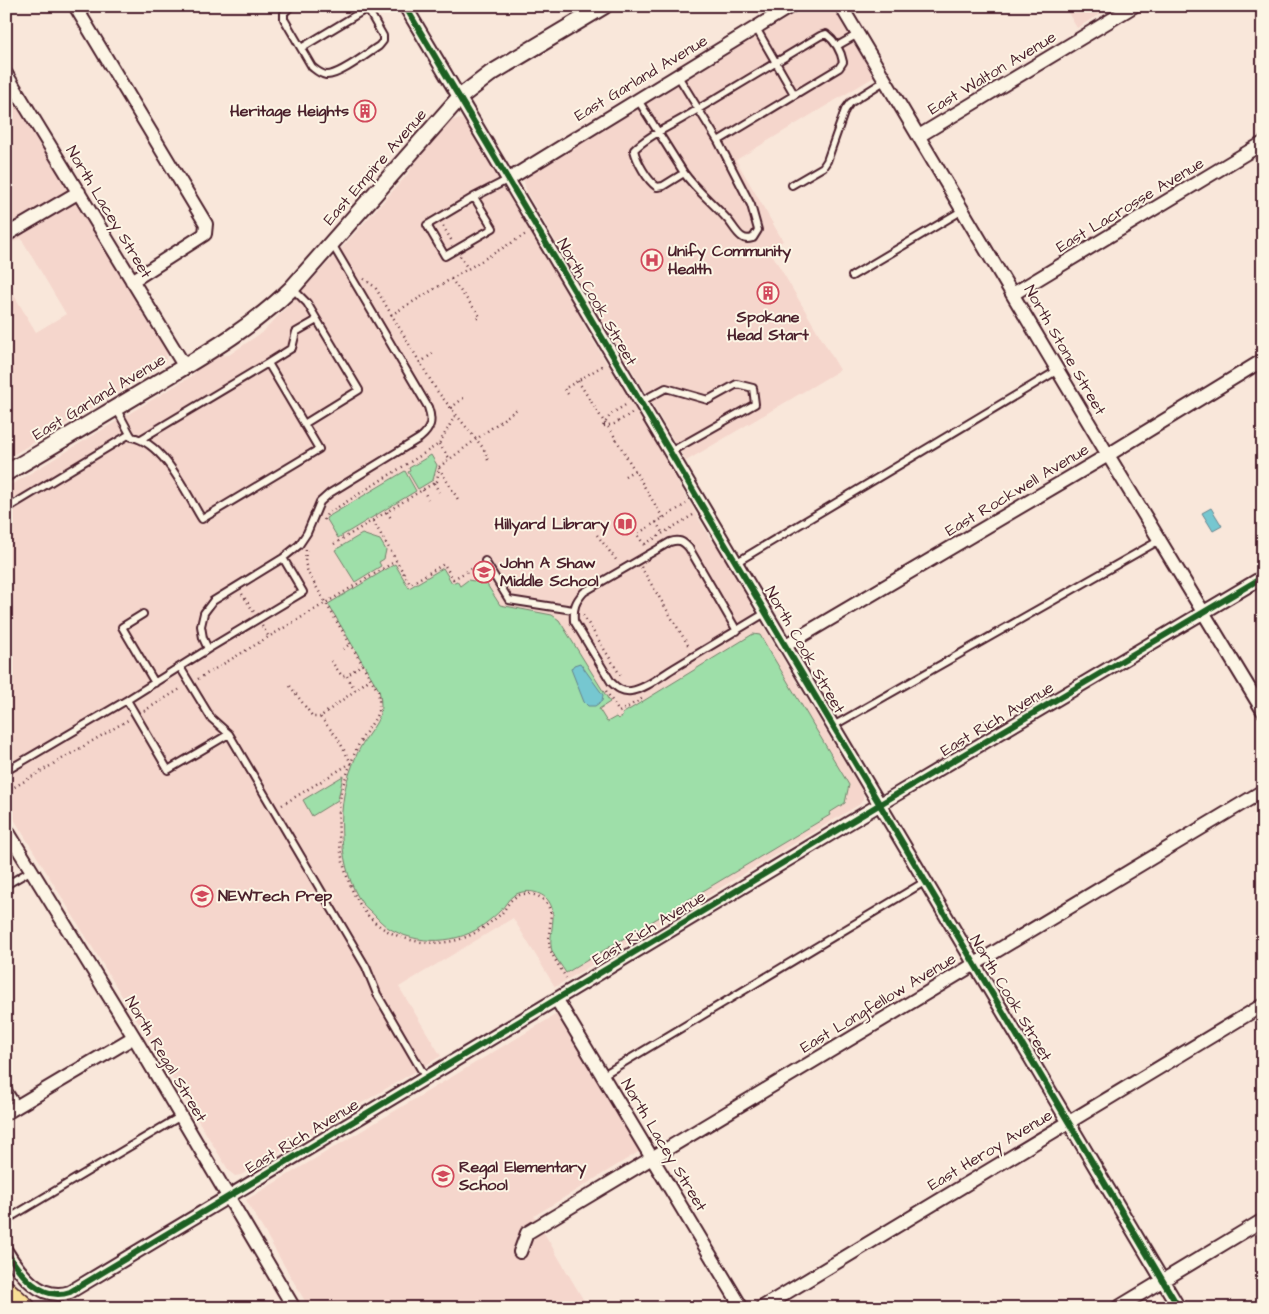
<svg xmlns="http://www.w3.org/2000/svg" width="1269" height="1314" font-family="'Architects Daughter',sans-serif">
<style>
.built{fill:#f5d6cc}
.green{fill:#9edfa9;stroke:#747f6a}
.water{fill:#76c7d0;stroke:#64848e}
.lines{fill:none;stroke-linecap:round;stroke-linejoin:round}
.service-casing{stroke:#4a1f2b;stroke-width:10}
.minor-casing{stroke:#4a1f2b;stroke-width:16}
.tertiary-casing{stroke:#4a1f2b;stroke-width:19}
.primary-casing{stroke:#4a1f2b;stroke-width:22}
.path{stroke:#4a1f2b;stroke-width:2.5;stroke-dasharray:1 4;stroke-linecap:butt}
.service{stroke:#fcf5e5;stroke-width:6}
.minor{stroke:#fcf5e5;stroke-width:12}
.tertiary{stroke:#fcf5e5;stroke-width:15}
.primary{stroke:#f9df96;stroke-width:19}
.cycleway-casing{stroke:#fcf5e5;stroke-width:9}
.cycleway{stroke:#1b5e20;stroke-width:6}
.labels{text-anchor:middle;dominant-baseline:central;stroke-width:4;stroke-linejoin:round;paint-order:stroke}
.street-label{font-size:16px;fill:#4a1f2b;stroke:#fcf5e5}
.poi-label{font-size:16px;font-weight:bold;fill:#4a1f2b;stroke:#fcf5e5;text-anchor:start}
</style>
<rect width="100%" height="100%" fill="#f9e7da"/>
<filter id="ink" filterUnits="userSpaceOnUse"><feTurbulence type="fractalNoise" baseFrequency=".02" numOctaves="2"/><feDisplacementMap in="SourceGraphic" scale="10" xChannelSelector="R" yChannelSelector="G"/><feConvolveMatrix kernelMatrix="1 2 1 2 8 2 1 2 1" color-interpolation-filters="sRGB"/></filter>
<g filter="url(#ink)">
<path class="built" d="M807,6h25l42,71 -138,83 47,81 -14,8 71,121 -154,91 -159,-268 -4,-15z
M1064,6h49l-36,22z
M6,84l149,250 9,8 3,10 -2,10 -6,6 -153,91v-177l30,50 30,-18 -45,-76 -15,8z
M457,119l8,1 7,7 108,182 2,13 25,42 9,6 50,83 2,12 43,75 11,8 29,47v11l112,187v6l-3,5 -305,183 -42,-69 -114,69 42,69 -200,119 -6,1 -6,-5 -223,-365v-318l187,-113 6,-9 18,-10 12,-1 35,-24 66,-70 77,-86 17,-27 22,-25z
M557,1014l83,137 -106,65 53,90 -4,2h-274l-63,-108z"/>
<path class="green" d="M431,455l6,10 -4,15 -15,9 -10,-17 2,-1 -1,-3z
M405,471l11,20 -78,47 -12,-20z
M362,534l18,6 6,10 -2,9 -5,3 2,4 -26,16 -20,-32z
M395,564l14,24 34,-20 9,15 5,-2 3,5 8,-6 18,3 14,22 52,10 7,5 51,82 -11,7 8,13 9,-5 2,2 5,-3 -1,-2 131,-80 7,1 89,150 -4,18 -16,10 1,2 -264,158c-4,-7 -11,-15 -14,-22 -5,-17 8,-37 -5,-52 -9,-9 -24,-10 -34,-3 -5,3 -8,10 -12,14 -5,5 -10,9 -15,13 -27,22 -69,23 -99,4 -4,-3 -8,-7 -11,-10 -4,-5 -10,-9 -14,-14 -23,-32 -26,-94 -12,-131 3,-8 6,-17 10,-24 13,-24 26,-28 19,-58l-51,-86z
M343,776l-5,24 -26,16 -9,-16z"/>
<path class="water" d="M1211,508l11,18 -9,5 -11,-18z
M580,663l23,32 -1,6 -7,5h-7l-4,-4 -13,-33 3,-4z"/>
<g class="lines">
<g class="service-casing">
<path id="service" d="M291,6l-7,7v6l28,48c5,4 8,7 14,8 13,1 42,-22 53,-29l4,-5v-5l-17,-30
M409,13l11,-7
M756,28l38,66
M837,46l21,-12
M301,48l70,-42
M638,100l46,73 -21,13 -6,1c-10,-7 -20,-25 -23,-37 13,-14 35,-23 51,-33 45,-27 90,-54 135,-81l6,-2c9,7 15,17 17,28l-4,6 -121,73 -40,-65
M684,173c12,17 29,30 43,46 5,5 9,14 15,18 4,3 7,2 11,1l5,-8 -7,-25 -33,-64
M792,185l31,-18 4,-6 18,-51 5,-7 6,-4 30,-19
M474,197l19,31 -48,28 -18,-31 47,-28 35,-18
M852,276l111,-66
M293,289l14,14 52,87 -55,34
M268,363l24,-15 4,-16 21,-12
M640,402l26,-14 42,12 29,-16 16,4 2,16 -85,48
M130,434l2,3c32,6 54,56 70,82l117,-70 -51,-86 -127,76
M6,509l124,-75 -14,-26
M283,558l20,34 -95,57 -5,-11 -2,-12 3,-13 9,-12 70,-43 16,-13 8,-12 13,-31 10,-9 90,-55c11,-9 13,-17 8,-31l-96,-163
M485,561l24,39 64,10
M737,562l321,-192
M143,614l-21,13 33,56
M737,631l-48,-83c-6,-7 -10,-9 -19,-6l-86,50c-9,10 -11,16 -10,29l37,61c6,6 11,10 20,9 15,-2 31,-16 43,-23 31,-19 62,-37 93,-56
M180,667l31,51 18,16 137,233 11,27 49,84
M127,700l41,70 61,-36
M833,726l327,-186
M6,771l121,-71 81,-51
M6,885l26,-15
M603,1075l323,-194
M6,1087l12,19
M6,1220l175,-104"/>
</g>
<g class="minor-casing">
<path id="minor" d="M75,6l131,218 -1,10 -73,47
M405,6l774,1302
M841,6l267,449 155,256
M6,74l179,293
M919,136l215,-130
M509,179l282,-173
M6,235l73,-43
M1013,294l250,-151
M786,645l322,-190 155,-95
M6,829l128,208 160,271
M557,1000l185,308
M6,1113l128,-76
M6,1251c14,23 35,51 64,41l822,-495 371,-220
M520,1252l7,-19 736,-442
M761,1308l502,-303
M1117,1308l146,-88"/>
</g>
<g class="tertiary-casing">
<path id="tertiary" d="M6,473c50,-29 99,-59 148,-88 50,-30 96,-56 138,-97l168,-191 30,-23 114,-68"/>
</g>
<g class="primary-casing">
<path id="primary" d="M6,1290l20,18"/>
</g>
<path class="path" d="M443,226l10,17
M460,256l8,13
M364,279l11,8 62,104 47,58 4,11
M451,279l29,37 -4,3
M391,315l135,-81
M420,363l13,-10
M578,381l28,44 4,4 53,89
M568,394l-4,-5 40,-24
M451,408l15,-12
M603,426l8,-12 16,-10
M604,426l10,-2 18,-11
M439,444l11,15
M439,468l20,33
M625,476l10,-6
M434,483l5,9
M423,490l5,9
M387,512l5,8
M324,520l3,-6 112,-70 17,-30
M373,521l37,63 34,-20 9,15 24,-13
M656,522l7,12
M597,535l20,26
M334,544l103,-63 2,-14 78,-58
M645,544l48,-29
M644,545l-7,-11 49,-30
M306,550l-1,12 3,11 70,118c5,25 -7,31 -18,51 -6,11 -10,24 -14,35 -17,43 -5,123 35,150 32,21 76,22 106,-2 5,-4 11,-8 15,-12 4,-5 7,-12 12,-15 10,-8 27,-4 33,6 8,12 0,27 2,41 3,12 11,22 17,33
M641,567l47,78
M242,594l12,18
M583,615l39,63
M262,626l7,11
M343,649l7,-5
M331,661l11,15h5
M198,679l198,-118
M290,686l23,31h7
M355,690l-8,-14 15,-12
M606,691l13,21 24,-14
M144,711l38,-23
M6,792l122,-72
M282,805l69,-42 -14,-26 -17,-20 50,-38"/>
<use href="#service" class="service"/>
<use href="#minor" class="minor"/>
<use href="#tertiary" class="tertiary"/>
<use href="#primary" class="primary"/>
<g class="cycleway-casing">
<path id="cycleway" d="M405,6l774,1302
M6,1251c14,23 35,51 64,41l822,-495 371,-220"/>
</g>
<use href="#cycleway" class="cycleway"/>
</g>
</g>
<defs>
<g id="building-ring" transform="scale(1.125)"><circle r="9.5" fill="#fcf5e5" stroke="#d1495b" stroke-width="1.5"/><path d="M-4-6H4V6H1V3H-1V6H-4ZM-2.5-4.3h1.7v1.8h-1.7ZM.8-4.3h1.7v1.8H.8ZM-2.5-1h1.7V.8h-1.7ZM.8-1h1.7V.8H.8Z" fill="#d1495b"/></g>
<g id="hospital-ring" transform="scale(1.125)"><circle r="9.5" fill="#fcf5e5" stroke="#d1495b" stroke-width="1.5"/><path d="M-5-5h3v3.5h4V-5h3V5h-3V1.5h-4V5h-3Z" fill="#d1495b"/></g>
<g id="library-ring" transform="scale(1.125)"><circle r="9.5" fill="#fcf5e5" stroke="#d1495b" stroke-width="1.5"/><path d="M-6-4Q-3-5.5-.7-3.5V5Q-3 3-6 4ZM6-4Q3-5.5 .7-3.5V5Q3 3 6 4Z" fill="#d1495b"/></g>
<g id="school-ring" transform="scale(1.125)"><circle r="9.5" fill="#fcf5e5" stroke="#d1495b" stroke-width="1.5"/><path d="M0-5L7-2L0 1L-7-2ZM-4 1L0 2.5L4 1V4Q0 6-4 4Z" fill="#d1495b"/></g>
</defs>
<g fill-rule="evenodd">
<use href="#building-ring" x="365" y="111"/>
<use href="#hospital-ring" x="652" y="260"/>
<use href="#building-ring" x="768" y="293"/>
<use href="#library-ring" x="625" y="524"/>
<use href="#school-ring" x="484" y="572"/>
<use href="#school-ring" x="202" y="896"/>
<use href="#school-ring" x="443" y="1176"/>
</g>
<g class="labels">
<g class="street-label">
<text transform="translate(992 73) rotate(-31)">East Walton Avenue</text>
<text transform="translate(641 78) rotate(-31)">East Garland Avenue</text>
<text transform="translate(375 167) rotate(-49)">East Empire Avenue</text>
<text transform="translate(1130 205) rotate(-31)">East Lacrosse Avenue</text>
<text transform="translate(109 212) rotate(59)">North Lacey Street</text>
<text transform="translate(597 302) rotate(60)">North Cook Street</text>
<text transform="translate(1065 350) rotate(60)">North Stone Street</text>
<text transform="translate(99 397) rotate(-31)">East Garland Avenue</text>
<text transform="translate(1017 490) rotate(-31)">East Rockwell Avenue</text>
<text transform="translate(805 650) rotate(60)">North Cook Street</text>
<text transform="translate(997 719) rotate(-31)">East Rich Avenue</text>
<text transform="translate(649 928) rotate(-31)">East Rich Avenue</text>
<text transform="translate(1011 998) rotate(59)">North Cook Street</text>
<text transform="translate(878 1003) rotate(-31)">East Longfellow Avenue</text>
<text transform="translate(166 1059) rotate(59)">North Regal Street</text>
<text transform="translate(302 1136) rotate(-31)">East Rich Avenue</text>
<text transform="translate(664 1145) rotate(59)">North Lacey Street</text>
<text transform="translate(990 1150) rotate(-31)">East Heroy Avenue</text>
</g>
<g class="poi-label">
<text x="349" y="111" text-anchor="end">Heritage Heights</text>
<text x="668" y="251">Unify Community<tspan x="668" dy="18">Health</tspan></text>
<text x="768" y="317" text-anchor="middle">Spokane<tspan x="768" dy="18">Head Start</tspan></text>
<text x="609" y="524" text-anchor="end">Hillyard Library</text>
<text x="500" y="563">John A Shaw<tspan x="500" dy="18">Middle School</tspan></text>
<text x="218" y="896">NEWTech Prep</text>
<text x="459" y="1167">Regal Elementary<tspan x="459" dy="18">School</tspan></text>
</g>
</g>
<rect width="1269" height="1314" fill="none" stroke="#fcf5e5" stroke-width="25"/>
<rect x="12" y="12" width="1244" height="1289" fill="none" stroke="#4a1f2b" stroke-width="2" filter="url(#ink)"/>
</svg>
